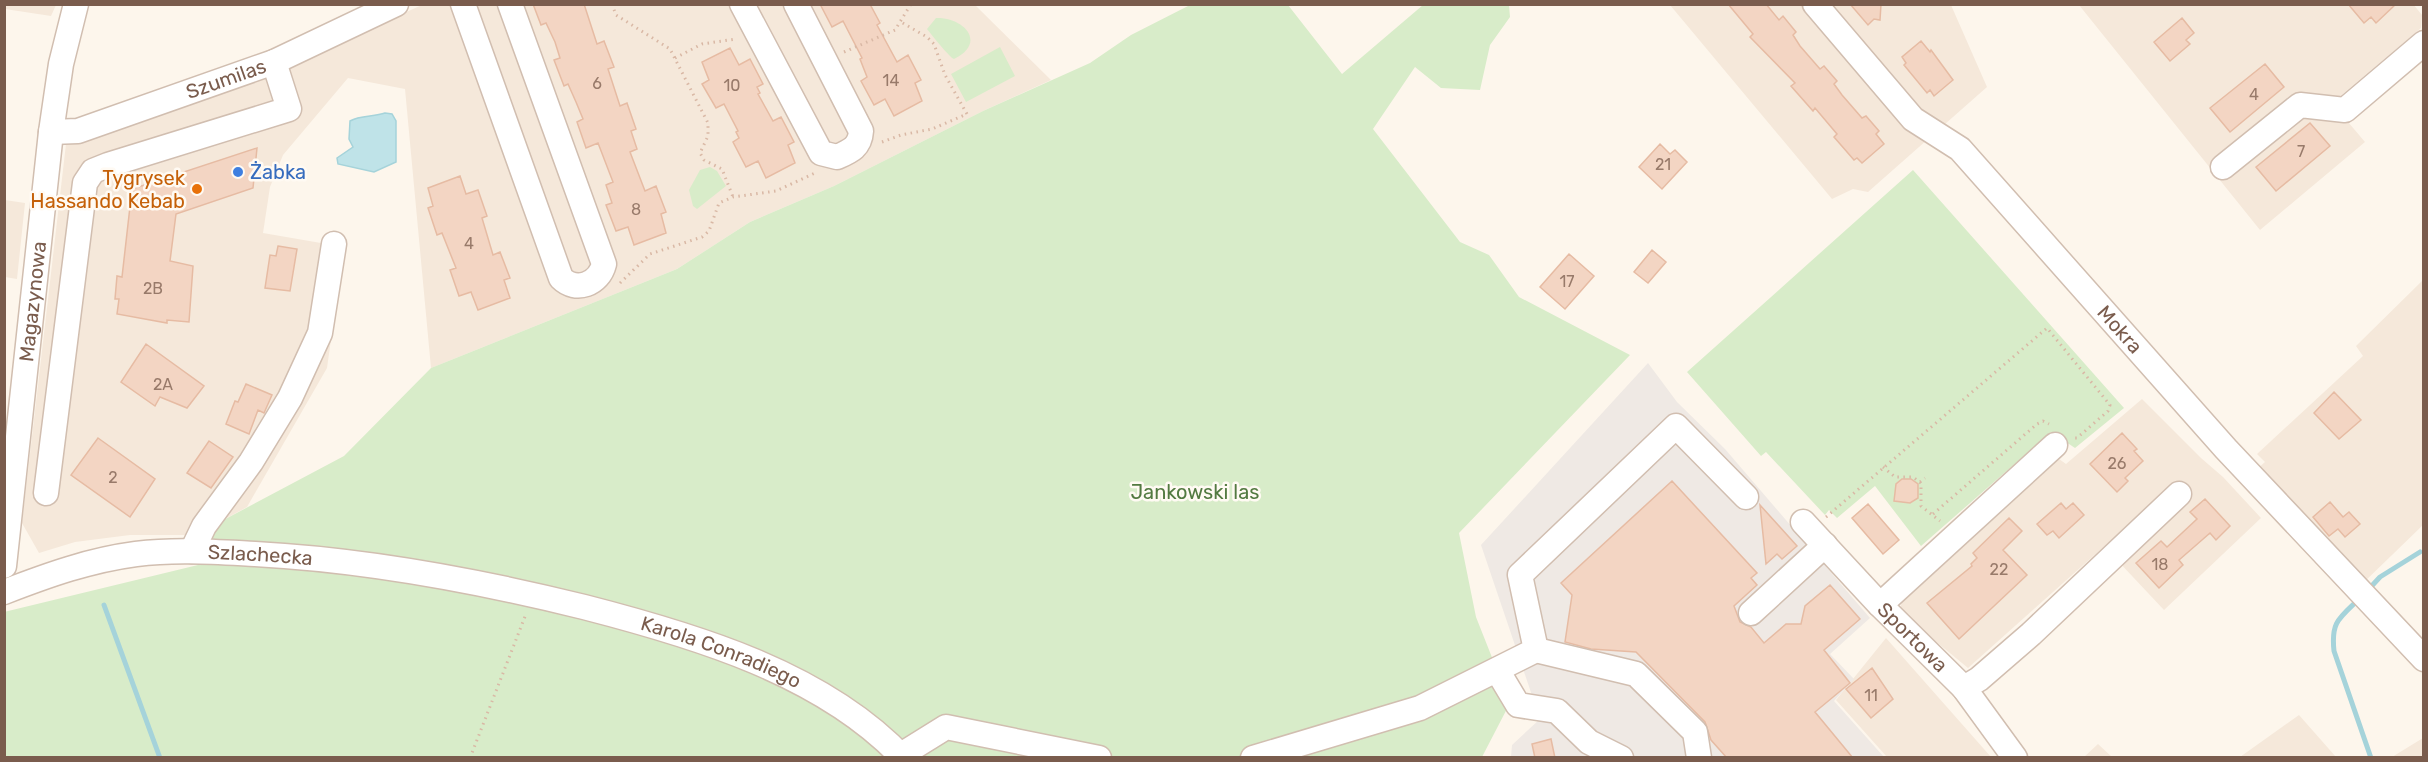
<svg xmlns="http://www.w3.org/2000/svg" width="2428" height="762" font-family="Rubik,sans-serif">
<style>
.residential{fill:#f5e8da}
.industrial{fill:#efe9e4}
.green{fill:#d8ecc9}
.water{fill:#bfe3e8;stroke:#a5d3da;stroke-width:1.5}
.lines{fill:none;stroke-linecap:round;stroke-linejoin:round}
.stream{stroke:#a5d3da;stroke-width:5}
.building{fill:#f3d5c3;stroke:#e6bba3;stroke-width:1.5}
.minor-casing{stroke:#d1beb0;stroke-width:27}
.path{stroke:#d9b8a5;stroke-width:3;stroke-dasharray:1.5 4.5;stroke-linecap:butt}
.minor{stroke:#fff;stroke-width:24}
.shop-dot{fill:#3f7fe0;stroke:#fffaf3;stroke-width:2}
.food-dot{fill:#e8710a;stroke:#fffaf3;stroke-width:2}
.labels{text-anchor:middle;dominant-baseline:central;stroke-width:5;stroke-linejoin:round;paint-order:stroke}
.number-label{font-size:16px;fill:#987a6a}
.street-label{font-size:20px;fill:#7a5c4d;stroke:#fffaf3}
.shop-label{font-size:20px;fill:#366cbe;stroke:#fffaf3;text-anchor:start}
.food-label{font-size:20px;fill:#c56008;stroke:#fffaf3;text-anchor:end}
.park-label{font-size:20px;fill:#537a41;stroke:#fffaf3}
</style>
<rect width="100%" height="100%" fill="#fdf6ec"/>
<path class="residential" d="M2163,4h250l9,11 -1,13 -89,75 33,39 -105,88 -181,-225z
M4,5l1,-1 51,1 -5,11 -46,-7z
M422,5h553l76,75 -68,31 -149,75 -84,36 -73,47 -246,99 -26,-279 -57,-11 -65,77 -13,32 -7,46 81,14 -17,121 -80,139 -31,17 -5,11h-81l-55,7 -36,11 -17,-30 44,-379 197,-68z
M1670,5h281l36,82 -119,105 -15,-3 -21,10z
M5,200l20,3 -8,76 -12,-2z
M2423,280v245l-63,61 -104,-116 9,-8 -8,-8 106,-98 -7,-10z
M2142,399l59,59 22,19 38,41 -97,92 -47,-50 29,-51 -178,159 -69,-57 3,-9 157,-143 7,5z
M1886,638l105,119h-104l-51,-57z
M2299,715l37,42h-96z
M2423,738v19h-31z
M2098,744l14,13h-28z"/>
<path class="industrial" d="M1648,363l29,39 48,47 145,169 -40,36 24,25 -20,22 50,56h-373l1,-12 28,-26 -59,-174z"/>
<path class="green" d="M1190,5h98l54,69 81,-69h86l1,12 -20,28 -10,45 -39,-2 -26,-21 -42,62 87,113 29,13 30,42 111,58 -171,178 17,84 34,86 -28,54h-1477l-1,-145 194,-47 18,-41 128,-68 87,-88 246,-99 73,-47 84,-36 149,-75 107,-48 41,-28z
M936,18c27,-1 52,24 18,41 -4,-1 -23,-25 -27,-30z
M1000,47l15,29 -49,26 -15,-28z
M710,167l7,4 9,15 -29,23 -4,-3 -4,-16 11,-20z
M1913,170l211,238 -49,40 -24,-16 -130,114 -46,-60 -38,32 -8,-8 -4,5 -59,-63 -5,4 -74,-84z"/>
<path class="water" d="M385,113l7,1 4,7v41l-22,10 -36,-8 -1,-6 16,-11 -4,-8 1,-18c10,-6 24,-4 35,-8z"/>
<g class="lines">
<path class="stream" d="M2368,590l12,-13 40,-25
M2357,601c-19,18 -26,22 -23,50l37,107
M104,605l56,153"/>
</g>
<path class="building" d="M533,4h51l13,40 7,-3 10,26 -6,2 12,37 7,-3 9,26 -5,2 6,18 -7,3 15,39 11,-5 10,26 -5,2 5,19 -32,12 -6,-18 -12,4 -10,-26 6,-2 -6,-18 7,-3 -15,-39 -12,5 -9,-26 6,-3 -7,-17 -8,-18 -4,2 -10,-26 6,-2 -5,-16 -9,-19 -5,2z
M820,4h54l-3,2 9,17 -3,2 20,37 11,-7 13,25 -6,3 7,18 -28,15 -9,-17 -11,6 -13,-24 6,-4 -7,-18 2,-1 -19,-37 -11,6z
M1728,4h38l13,16 4,-4 13,16 -3,3 7,11 20,23 4,-3 13,15 -3,3 8,11 20,23 4,-2 13,15 -3,3 8,10 -22,19 -5,-5 -3,2 -20,-23 3,-3 -22,-26 -2,3 -22,-25 4,-3 -45,-46 3,-3z
M1850,4h31l-1,16 -6,-1 -6,6z
M2348,4h48l-20,19 -5,-6 -7,6z
M2182,18l12,15 -8,7 4,4 -20,17 -16,-19z
M1921,41l9,11 1,-2 22,30 -19,16 -4,-6 -3,3 -23,-28 2,-2 -4,-6z
M730,48l9,17 11,-6 13,25 -6,3 3,6 -2,1 15,27 8,-4 13,25 -6,3 7,18 -29,15 -8,-17 -12,6 -13,-25 6,-4 -3,-6 2,-1 -14,-27 -8,4 -14,-24 7,-4 -7,-18z
M2265,64l19,23 -54,45 -20,-24z
M2310,123l20,23 -54,45 -20,-24z
M1660,144l10,10 5,-4 12,12 -25,27 -23,-22z
M257,148l-4,40 -77,26 -6,47 23,5 -4,56 -22,-2v3l-50,-9 2,-15h-4l2,-23 5,1 10,-88z
M460,176l6,18 12,-4 9,26 -5,2 11,37 7,-3 10,26 -6,2 6,18 -32,12 -7,-18 -12,4 -9,-26 6,-2 -14,-35 -5,2 -9,-27 5,-2 -5,-18z
M278,246l19,3 -7,42 -25,-3 5,-33 6,1z
M1652,250l14,12 -18,21 -14,-11z
M1569,254l25,22 -29,33 -25,-22z
M146,344l58,42 -17,22 -27,-11 -5,9 -34,-24z
M246,384l26,11 -8,18 -6,-3 -9,24 -23,-10 9,-23 3,1z
M2334,392l27,28 -22,19 -25,-26z
M2122,433l15,16 -3,2 9,10 -18,17 3,3 -11,11 -27,-28z
M98,438l57,41 -25,38 -59,-42z
M209,441l24,16 -22,31 -24,-15z
M1902,479h9l7,5v14l-8,5 -16,-2 2,-17z
M1672,481l85,92 -6,5 6,7 -23,21 6,16 11,5 13,16 22,-19h15l4,-18 25,-21 30,34 -36,31 26,33 -35,29 38,46h-126l-16,-18 -6,-18 -69,-70 -45,-3 -26,-7 7,-47 -11,-12z
M2205,499l25,27 -14,14 -6,-7 -31,27 4,5 -24,23 -23,-25 25,-22 6,6 30,-28 -7,-7z
M2330,502l13,15 6,-5 11,12 -15,13 -7,-8 -9,7 -16,-19z
M2061,503l5,6 7,-6 11,12 -25,23 -6,-7 -6,4 -10,-11z
M1868,504l31,36 -16,14 -31,-36z
M1760,505l37,41 -15,13 -5,-5 -11,10z
M2009,518l13,13 -19,19 24,25 -68,64 -32,-36 45,-37 -1,-2 6,-6 -4,-5z
M1872,668l21,31 -22,19 -25,-29z
M1551,739l4,19h-20l-3,-14z"/>
<g class="lines">
<g class="minor-casing">
<g id="minor">
<path d="M463,4l98,274c15,15 38,6 43,-14l-94,-260"/>
<path d="M742,4l79,149 16,4c14,-6 23,-10 24,-26l-65,-127"/>
<path id="s1" d="M1815,4l98,115 47,30 266,300 198,210"/>
<path id="s2" d="M51,132l27,-1 196,-69 122,-58"/>
<path d="M2223,167l77,-62 45,5 79,-67"/>
<path d="M46,493l39,-310 8,-12 15,-6 181,-56 -15,-47"/>
<path id="s3" d="M1803,522l77,83 84,83 51,70"/>
<path d="M192,551l12,-25 47,-64 39,-64 30,-65 14,-89"/>
<path id="s4" d="M4,566l47,-434 10,-68 15,-60"/>
<path id="s5" d="M4,592c44,-17 86,-32 132,-38 40,-5 80,-2 119,0 112,6 220,26 329,53 109,28 239,66 319,151"/>
<path d="M1880,605l175,-160"/>
<path d="M1751,613l74,-68"/>
<path d="M1536,650l100,24 59,58 4,26"/>
<path d="M1497,670l21,35 39,6 32,31 32,16"/>
<path d="M1964,688l15,-9 52,-45 148,-140"/>
<path d="M901,755l45,-28 153,31"/>
<path d="M1253,758l167,-50 116,-58 -16,-75 156,-149 70,71"/>
</g>
</g>
<path class="path" d="M612,4l4,11 54,34 38,74v13l-8,17 4,7 18,9 11,28
M844,52l51,-22 16,-26
M675,58l27,-14 34,-5
M882,142l19,-7 31,-6 35,-15 -22,-39 -11,-31 -7,-7 -26,-15
M620,283l30,-29 52,-17 7,-6 10,-28 14,-6 43,-6 39,-18
M1883,467l12,10h18l8,6v23l19,15
M1920,482l5,-4
M1933,514l104,-90 6,-3 6,3
M1826,517l221,-189 63,77 -2,6 -31,27h-4
M470,758l56,-144"/>
<use href="#minor" class="minor"/>
</g>
<circle class="shop-dot" cx="238" cy="172" r="6"/>
<circle class="food-dot" cx="197" cy="189" r="6"/>
<g class="labels">
<g class="number-label">
<text x="891" y="80">14</text>
<text x="597" y="83">6</text>
<text x="732" y="85">10</text>
<text x="2254" y="94">4</text>
<text x="2301" y="151">7</text>
<text x="1663" y="164">21</text>
<text x="636" y="209">8</text>
<text x="469" y="243">4</text>
<text x="1567" y="281">17</text>
<text x="153" y="288">2B</text>
<text x="163" y="384">2A</text>
<text x="2117" y="463">26</text>
<text x="113" y="477">2</text>
<text x="2160" y="564">18</text>
<text x="1999" y="569">22</text>
<text x="1871" y="695">11</text>
</g>
<g class="street-label">
<text stroke="none"><textPath href="#s2" startOffset="184">Szumilas</textPath></text>
<text stroke="none"><textPath href="#s4" startOffset="266">Magazynowa</textPath></text>
<text stroke="none"><textPath href="#s1" startOffset="448">Mokra</textPath></text>
<text stroke="none"><textPath href="#s5" startOffset="262">Szlachecka</textPath></text>
<text stroke="none"><textPath href="#s3" startOffset="159">Sportowa</textPath></text>
<text stroke="none"><textPath href="#s5" startOffset="735">Karola Conradiego</textPath></text>
</g>
<g class="shop-label">
<text x="250" y="172">Żabka</text>
</g>
<g class="food-label">
<text x="185" y="178">Tygrysek<tspan x="185" dy="23">Hassando Kebab</tspan></text>
</g>
<g class="park-label">
<text x="1195" y="492">Jankowski las</text>
</g>
</g>
<rect width="2428" height="762" fill="none" stroke="#7a5c4d" stroke-width="12"/>
</svg>
